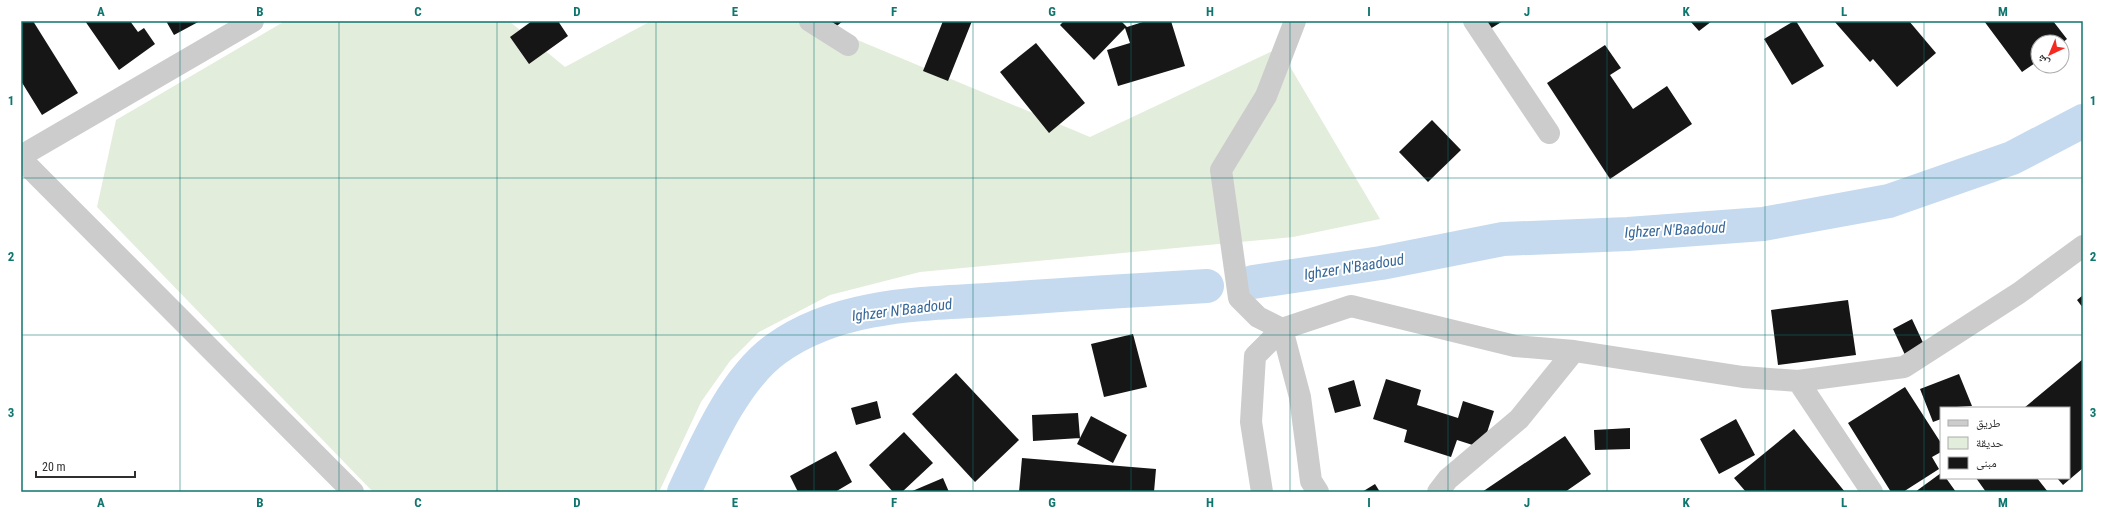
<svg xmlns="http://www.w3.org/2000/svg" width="2104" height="513" font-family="'Roboto Condensed','Noto Naskh Arabic',sans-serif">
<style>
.green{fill:#e3eddb}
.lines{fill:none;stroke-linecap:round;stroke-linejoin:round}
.canal{stroke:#c5daef;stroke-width:34}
.building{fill:#161616}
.minor{stroke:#ccc;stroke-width:22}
.grid{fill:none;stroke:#0f766e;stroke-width:1;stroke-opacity:0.55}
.labels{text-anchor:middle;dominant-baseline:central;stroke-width:4;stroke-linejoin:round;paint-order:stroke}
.water-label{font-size:15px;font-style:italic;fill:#356799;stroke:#fff}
.neatline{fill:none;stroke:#0f766e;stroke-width:1.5}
.grid-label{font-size:13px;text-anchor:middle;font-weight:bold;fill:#0f766e}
</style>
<rect width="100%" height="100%" fill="#fff"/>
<path class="green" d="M285,21h224l56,46 86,-46h161l278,116 189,-89 101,171 -87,18 -373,35 -90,23 -71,37 -29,29 -29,41 -42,90h-286l-276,-285 19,-87z"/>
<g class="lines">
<path class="canal" d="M1253,282l128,-19 122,-24 125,-5 135,-10 126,-23 123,-43 71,-37
M684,492c22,-47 50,-113 92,-143 65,-47 152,-45 228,-50 68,-5 135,-9 203,-13"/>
</g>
<path class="building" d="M21,21h12l45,72 -36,22 -21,-34z
M85,21h45l8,11 6,-4 11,16 -36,26z
M166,21h34l-26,14z
M532,21h26l10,15 -39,28 -19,-27z
M826,21h17l-10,8z
M943,21h29l-24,60 -25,-10z
M1064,21h57l6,6 19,-6h25l14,45 -67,20 -11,-36 23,-7 -5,-15 -31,32 -34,-35z
M1485,21h18l-13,8z
M1690,21h22l-13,10z
M1794,21h2l28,45 -32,19 -28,-46z
M1834,21h75l27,32 -39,34 -24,-28 -3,3z
M1984,21h69l14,18 -5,4 -24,-1v19l-16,11z
M1036,43l49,60 -36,30 -49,-61z
M1605,45l16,23 -11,7 23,34 34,-23 25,38 -82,55 -63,-96z
M1432,120l29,30 -33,32 -29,-30z
M2083,295v13l-6,-8z
M1848,300l8,55 -78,10 -7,-55z
M1912,319l13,28 -19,10 -13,-28z
M1133,334l14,53 -43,10 -13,-53z
M2083,359v109l-20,17 -6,-7h12v-70h-45z
M956,373l63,67 -44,42 -63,-68z
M1959,374l13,32 -31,2v11l-8,3 -13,-33z
M1386,379l35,11 -4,15 41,13 5,-17 31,10 -12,37 -25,-8 -6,17 -47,-15 3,-12 -34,-11z
M1354,380l7,26 -26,7 -7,-25z
M1905,387l36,56v9l-9,5 7,12 -36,23h-12l-43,-69z
M877,401l4,17 -25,7 -5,-17z
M1078,413l2,25 -47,3 -1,-26z
M1091,416l36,19 -14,28 -36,-19z
M1736,419l19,36 -36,19 -19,-35z
M1630,428v21l-35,1 -1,-20z
M1794,429l51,63h-99l-12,-14z
M904,432l29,31 -31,29h-9l-24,-27z
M1565,436l26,38 -26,18h-83z
M836,451l16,31 -17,10h-37l-8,-16z
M1022,458l134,11 -2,23h-135z
M1941,473v5h5l10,14h-41z
M943,478l6,14h-39z
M1976,478h61l11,14h-62z
M1375,484l5,8h-18z"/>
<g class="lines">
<path class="minor" d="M810,21l38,24
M1295,21l-29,75 -45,74 18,128 19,19 24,12 18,68 11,84 7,11
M1474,21l75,112
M21,156l232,-135
M21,159l332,333
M1262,492l-11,-70 4,-66 27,-27 69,-23 164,40 59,5 169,26 55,4
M1438,492l10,-13 71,-60 55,-68
M1872,492l-74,-111 106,-14 115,-74 64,-47"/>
</g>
<path class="grid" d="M180,21v471M339,21v471M497,21v471M656,21v471M814,21v471M973,21v471M1131,21v471M1290,21v471M1448,21v471M1607,21v471M1765,21v471M1924,21v471M21,178h2062M21,335h2062"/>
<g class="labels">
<g class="water-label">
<text transform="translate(1675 230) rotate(-3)">Ighzer N'Baadoud</text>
<text transform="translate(1354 267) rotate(-9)">Ighzer N'Baadoud</text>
<text transform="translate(902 310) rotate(-7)">Ighzer N'Baadoud</text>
</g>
</g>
<rect width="2104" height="513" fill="none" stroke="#ffffff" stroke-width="44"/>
<rect x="1940" y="407" width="130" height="72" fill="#ffffff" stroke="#acacac"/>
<rect x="1948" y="420" width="20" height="6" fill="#cccccc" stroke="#acacac"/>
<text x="1976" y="427" font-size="12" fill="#2f2f2f">طريق</text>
<rect x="1948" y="437" width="20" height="12" fill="#e3eddb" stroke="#acacac"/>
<text x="1976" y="447" font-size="12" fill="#2f2f2f">حديقة</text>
<rect x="1948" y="457" width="20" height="12" fill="#161616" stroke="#acacac"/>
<text x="1976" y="467" font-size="12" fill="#2f2f2f">مبنى</text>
<g transform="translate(2050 54) rotate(224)"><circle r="19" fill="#ffffff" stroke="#acacac"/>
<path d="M0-3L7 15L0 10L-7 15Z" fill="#f62921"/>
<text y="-6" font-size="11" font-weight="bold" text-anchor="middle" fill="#2f2f2f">ش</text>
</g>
<path d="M36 471v6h99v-6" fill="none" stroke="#2f2f2f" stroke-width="2"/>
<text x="42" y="471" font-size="12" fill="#2f2f2f" stroke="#ffffff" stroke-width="3" paint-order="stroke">20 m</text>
<rect x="22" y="22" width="2060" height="469" class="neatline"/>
<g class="grid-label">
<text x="101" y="16">A</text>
<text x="260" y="16">B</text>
<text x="418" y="16">C</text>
<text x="577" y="16">D</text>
<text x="735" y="16">E</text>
<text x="894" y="16">F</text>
<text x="1052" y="16">G</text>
<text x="1210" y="16">H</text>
<text x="1369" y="16">I</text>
<text x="1527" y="16">J</text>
<text x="1686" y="16">K</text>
<text x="1844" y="16">L</text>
<text x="2003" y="16">M</text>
<text x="11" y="105">1</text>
<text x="2093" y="105">1</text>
<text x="11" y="261">2</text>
<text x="2093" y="261">2</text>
<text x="11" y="417">3</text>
<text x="2093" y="417">3</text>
<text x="101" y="507">A</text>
<text x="260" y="507">B</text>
<text x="418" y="507">C</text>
<text x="577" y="507">D</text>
<text x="735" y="507">E</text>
<text x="894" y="507">F</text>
<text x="1052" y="507">G</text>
<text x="1210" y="507">H</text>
<text x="1369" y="507">I</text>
<text x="1527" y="507">J</text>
<text x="1686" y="507">K</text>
<text x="1844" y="507">L</text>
<text x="2003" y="507">M</text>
</g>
</svg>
